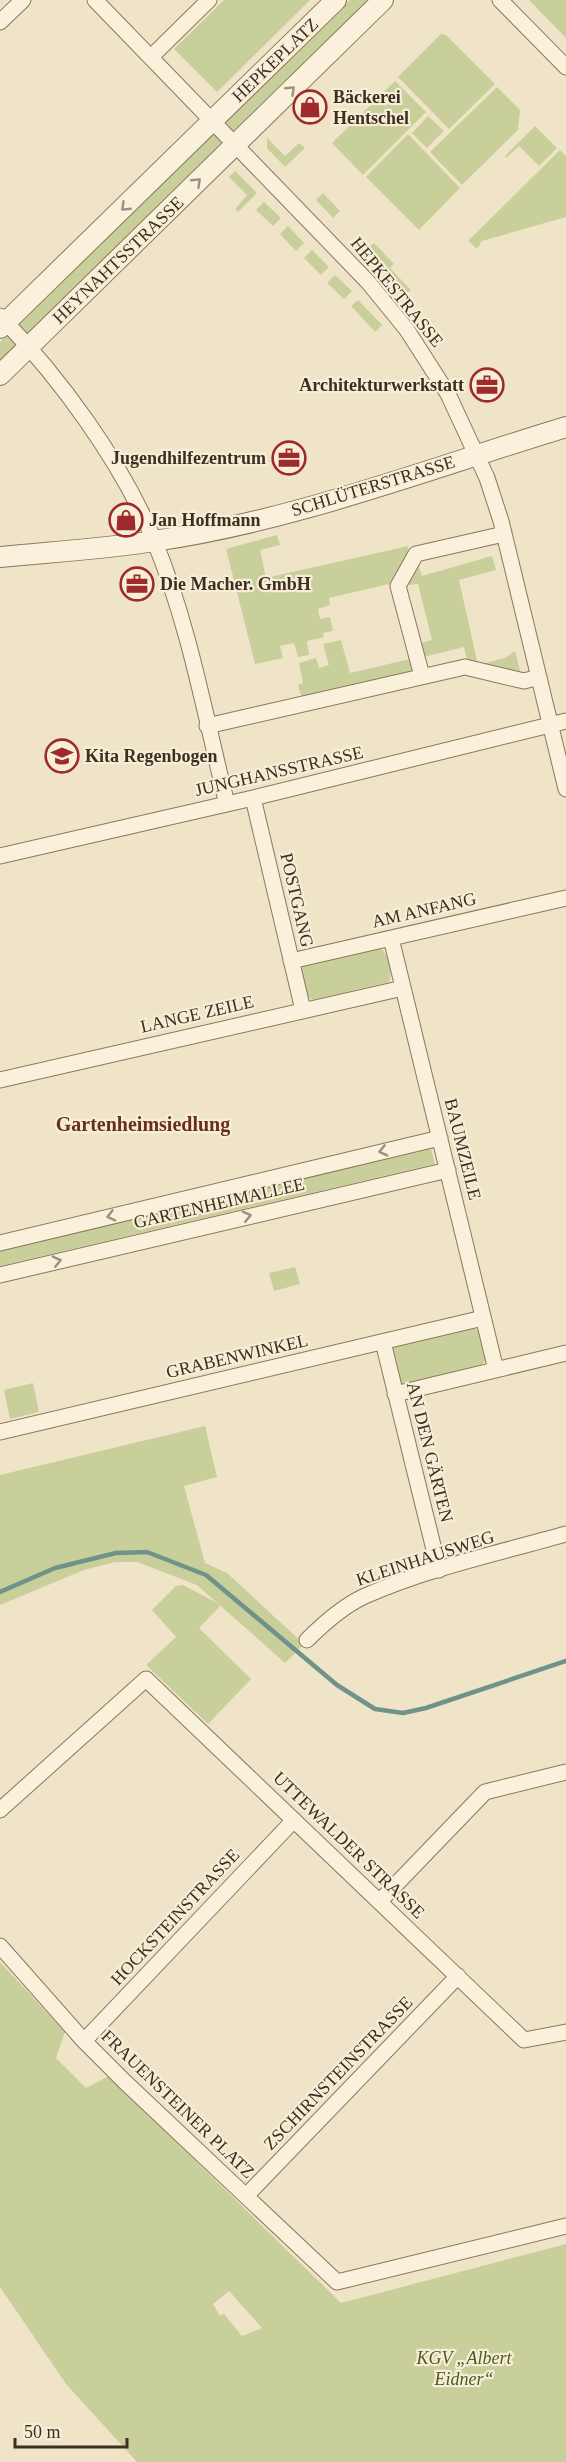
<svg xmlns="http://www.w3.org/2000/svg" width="566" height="2462" font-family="Georgia,serif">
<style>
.green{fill:#c9cf9b;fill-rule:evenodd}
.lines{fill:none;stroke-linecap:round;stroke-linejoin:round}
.stream{stroke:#6f938a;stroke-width:4.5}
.minor-casing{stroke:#8d765c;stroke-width:17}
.tertiary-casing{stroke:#8d765c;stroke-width:22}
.minor{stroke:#faf1dc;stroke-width:15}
.tertiary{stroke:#faf1dc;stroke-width:20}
.oneway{stroke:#9c907e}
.labels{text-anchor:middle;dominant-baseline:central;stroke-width:4.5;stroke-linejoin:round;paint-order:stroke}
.street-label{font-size:18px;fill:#3d2e20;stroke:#f7eed8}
.poi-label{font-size:18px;font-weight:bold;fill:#3d2e20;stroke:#f7eed8;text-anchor:start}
.park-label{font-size:18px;font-style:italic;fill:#4d5a26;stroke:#f7eed8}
.neighbourhood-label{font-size:20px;font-weight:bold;fill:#6b2e1e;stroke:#f7eed8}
</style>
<rect width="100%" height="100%" fill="#f0e4c8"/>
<path class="green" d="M224,0h86l-93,92 -43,-43z
M350,0h20l-370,361v-19z
M529,0h37v38z
M441,34l5,1 49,49 -46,45 -51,-52z
M395,81l31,31 -63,63 -31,-32z
M497,87l23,23 -2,20 -56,55 -32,-33z
M428,116l16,15 -17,17 -15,-15z
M535,126l22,22 -18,18 -20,-20 -13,12 -1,-2z
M408,134l52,54 -41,42 -53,-53z
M267,138l18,18 14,-13 6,5 -20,19 -18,-19z
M560,150l6,6v61l-84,24 -5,8 -9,-8z
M235,171l22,22 -19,19 -3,-3 12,-14 -18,-18z
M323,193l17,18 -7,7 -17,-18z
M264,202l17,16 -8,8 -17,-16z
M288,226l16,17 -8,8 -16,-17z
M374,243l20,21 -4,4 21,22 -5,4 -41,-43z
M312,250l17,17 -8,8 -17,-17z
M335,275l17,16 -8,8 -17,-16z
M358,300l24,25 -7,7 -24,-26z
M277,535l3,10 -20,5 6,28 142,-32 1,6 -16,31 -64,15 1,7 -12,4 2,10 10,-2 3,14 -10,2 1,4 -17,4 2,14 -11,2 -4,-14 -14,3 3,12 -28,6 -29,-115z
M492,556l4,14 -37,10 19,85 27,-7 10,-7 7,27 -54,-14 -4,-17 -40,10 -3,-14 11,-3 -14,-56 -10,1 -1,-4 10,-19 5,14z
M341,640l9,33 60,-14 4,9 -5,5 -107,25 -4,-13 5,-2 -4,-20 17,-5 3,10 10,-3 -6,-21z
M380,947c9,8 13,24 9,35l-77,18 -5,-5 -6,-24 3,-6z
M431,1149l4,15 -435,102v-16z
M295,1267l5,17 -26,7 -5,-18z
M472,1328l6,2 8,29 -4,6 -77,19 -6,-3 -7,-31 4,-4z
M33,1383l6,29 -29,7 -6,-29z
M205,1426l12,51 -33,9 21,77 22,10 77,71 -19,19 -88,-78 -60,-23h-22l-31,8 -84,35v-130z
M183,1585l38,20 -22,23 52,51 -43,45 -62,-59 30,-28 -24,-27 24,-24z
M0,1962l65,70 -9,26 30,30 23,-12 232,227 225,-59v218h-429l-71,-78 -66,-97zM229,2291l33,37 -20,8 -18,-22 -4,2 -7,-12z"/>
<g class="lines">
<path class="stream" d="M0,1592l55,-24 61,-15 31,-1 59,23 131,110 38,24 28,4 23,-5 140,-47"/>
<g class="minor-casing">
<path id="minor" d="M95,0l273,282 39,48 41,64 39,84 14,43 65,268
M500,0l66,67
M0,22l23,-22
M151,57l58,-57
M0,316c60,62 121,145 154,224 35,84 51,176 73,264
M422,676l-24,-90 18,-32 88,-20
M207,726l258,-59 59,14 15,-4
M253,798l50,212
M0,856l253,-58 313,-77
M391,938l105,432
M291,961l275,-63
M0,1080l403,-92
M0,1243l440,-105
M0,1275l448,-105
M383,1342l56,228
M395,1394l171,-41
M0,1432l483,-114
M307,1640c17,-17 36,-34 58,-44 63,-28 134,-43 201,-62
M0,1810l146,-131 378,361 42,-8
M380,1901l105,-109 81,-20
M0,1946l84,95 41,41 212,200 229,-56
M84,2041l210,-221
M246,2196l212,-220"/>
</g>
<g class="tertiary-casing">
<path id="tertiary" d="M0,328l336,-328
M0,375l383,-375
M0,557c51,-5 103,-8 154,-16 140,-20 277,-73 412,-114"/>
</g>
<use href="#minor" class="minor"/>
<use href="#tertiary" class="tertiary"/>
</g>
<defs><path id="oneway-chevron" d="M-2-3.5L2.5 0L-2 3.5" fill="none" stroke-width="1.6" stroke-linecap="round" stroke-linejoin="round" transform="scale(1.5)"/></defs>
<g class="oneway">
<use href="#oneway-chevron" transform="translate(291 90) rotate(-44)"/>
<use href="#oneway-chevron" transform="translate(197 182) rotate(-44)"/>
<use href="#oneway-chevron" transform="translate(125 207) rotate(136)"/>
<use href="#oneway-chevron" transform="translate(383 1151) rotate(167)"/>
<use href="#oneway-chevron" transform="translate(111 1216) rotate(166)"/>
<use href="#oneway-chevron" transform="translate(247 1216) rotate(-13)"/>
<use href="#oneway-chevron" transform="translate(57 1261) rotate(-13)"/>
</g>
<defs>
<g id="shop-ring" transform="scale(1.725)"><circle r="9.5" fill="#f7eed8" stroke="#9e2a2b" stroke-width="1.5"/><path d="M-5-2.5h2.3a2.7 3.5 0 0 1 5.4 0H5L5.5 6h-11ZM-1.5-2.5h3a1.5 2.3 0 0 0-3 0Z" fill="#9e2a2b"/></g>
<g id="office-ring" transform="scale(1.725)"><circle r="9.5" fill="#f7eed8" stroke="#9e2a2b" stroke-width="1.5"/><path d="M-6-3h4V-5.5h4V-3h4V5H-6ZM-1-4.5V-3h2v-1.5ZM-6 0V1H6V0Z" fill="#9e2a2b"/></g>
<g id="school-ring" transform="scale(1.725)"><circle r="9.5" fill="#f7eed8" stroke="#9e2a2b" stroke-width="1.5"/><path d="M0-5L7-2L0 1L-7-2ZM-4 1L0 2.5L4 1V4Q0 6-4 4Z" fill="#9e2a2b"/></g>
</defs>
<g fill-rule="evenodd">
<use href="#shop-ring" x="310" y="107"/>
<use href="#office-ring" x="487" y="385"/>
<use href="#office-ring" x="289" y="458"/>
<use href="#shop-ring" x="126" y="520"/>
<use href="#office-ring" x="137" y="584"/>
<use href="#school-ring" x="62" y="756"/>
</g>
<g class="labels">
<g class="street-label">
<text transform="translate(275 60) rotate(-44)">HEPKEPLATZ</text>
<text transform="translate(118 260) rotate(-44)">HEYNAHTSSTRASSE</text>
<text transform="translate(397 292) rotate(51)">HEPKESTRASSE</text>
<text transform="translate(373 486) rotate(-17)">SCHLÜTERSTRASSE</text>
<text transform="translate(279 771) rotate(-13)">JUNGHANSSTRASSE</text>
<text transform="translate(297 900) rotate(77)">POSTGANG</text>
<text transform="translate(424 910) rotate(-13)">AM ANFANG</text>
<text transform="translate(197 1014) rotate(-13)">LANGE ZEILE</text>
<text transform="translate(463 1149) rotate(76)">BAUMZEILE</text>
<text transform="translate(219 1203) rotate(-13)">GARTENHEIMALLEE</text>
<text transform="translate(237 1356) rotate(-13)">GRABENWINKEL</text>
<text transform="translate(430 1452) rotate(76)">AN DEN GÄRTEN</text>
<text transform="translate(425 1558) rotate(-18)">KLEINHAUSWEG</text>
<text transform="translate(349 1845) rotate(44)">UTTEWALDER STRASSE</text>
<text transform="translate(175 1917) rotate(-47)">HOCKSTEINSTRASSE</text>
<text transform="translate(338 2073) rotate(-46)">ZSCHIRNSTEINSTRASSE</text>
<text transform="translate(178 2104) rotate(44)">FRAUENSTEINER PLATZ</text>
</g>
<g class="poi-label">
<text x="333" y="97">Bäckerei<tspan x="333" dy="21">Hentschel</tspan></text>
<text x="464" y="385" text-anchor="end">Architekturwerkstatt</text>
<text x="266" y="458" text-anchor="end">Jugendhilfezentrum</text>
<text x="149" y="520">Jan Hoffmann</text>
<text x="160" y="584">Die Macher. GmbH</text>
<text x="85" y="756">Kita Regenbogen</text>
</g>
<g class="park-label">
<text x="464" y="2358">KGV „Albert<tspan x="464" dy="21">Eidner“</tspan></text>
</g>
<g class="neighbourhood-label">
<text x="143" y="1124">Gartenheimsiedlung</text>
</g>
</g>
<path d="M15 2438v9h112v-9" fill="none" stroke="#3d2e20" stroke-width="3"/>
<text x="24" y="2438" font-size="18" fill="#3d2e20" stroke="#f7eed8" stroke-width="4.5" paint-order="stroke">50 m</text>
</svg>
